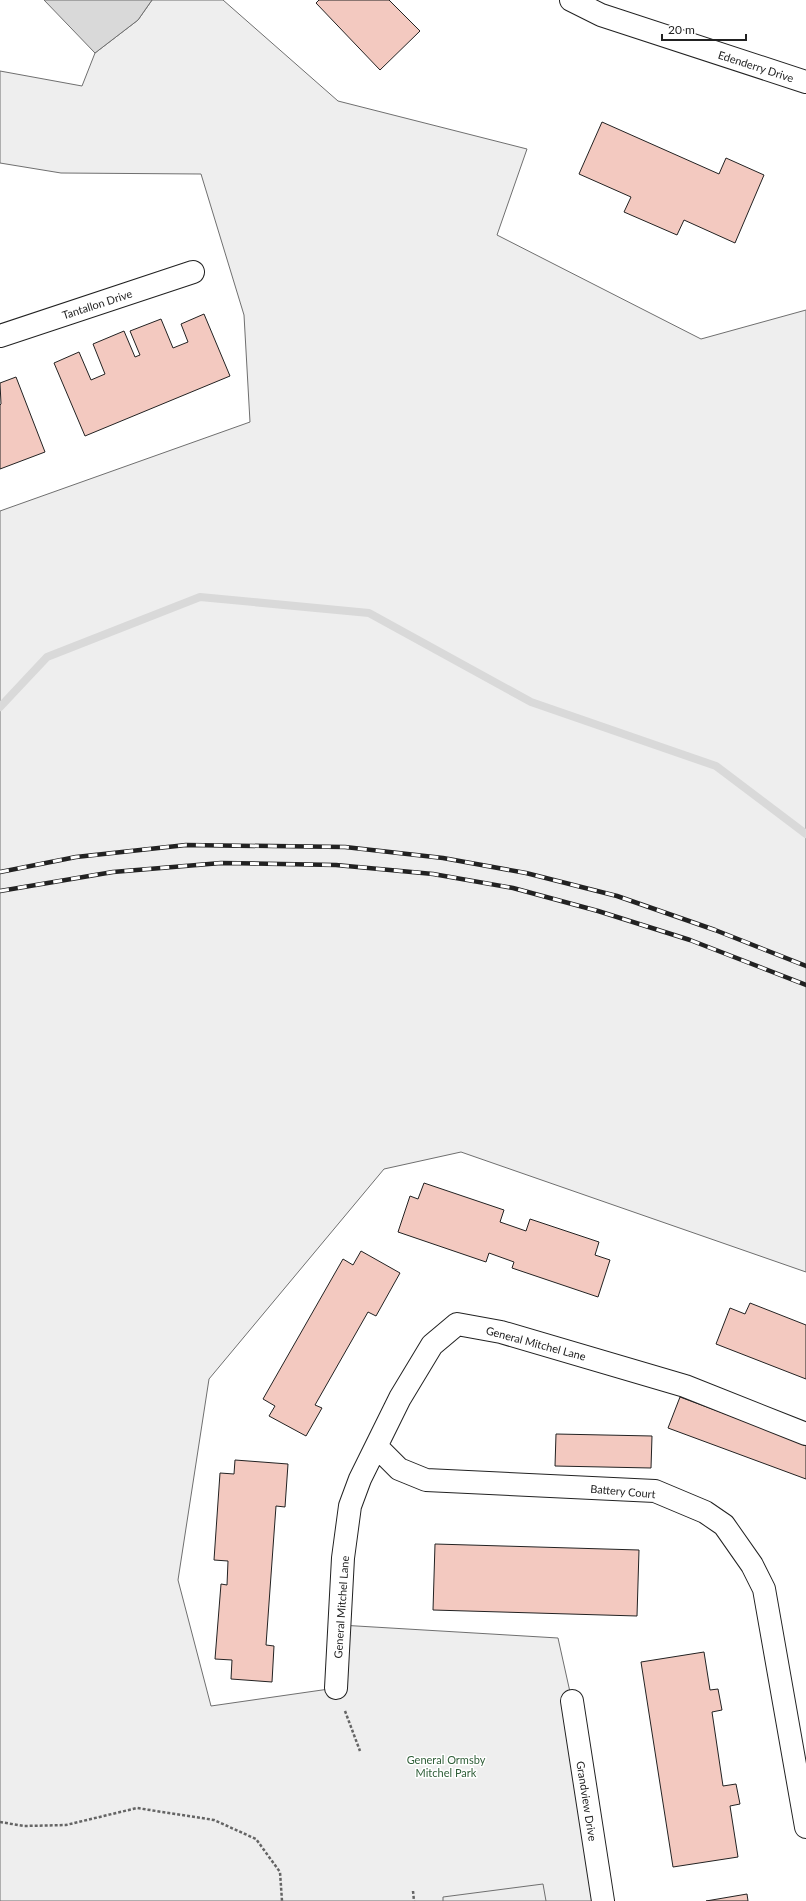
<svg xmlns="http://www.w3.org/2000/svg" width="806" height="1901" font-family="Lato,sans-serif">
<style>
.green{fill:#eee;stroke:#6f6f6f}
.parking{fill:#ededed;stroke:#6f6f6f}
.water{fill:#d9d9d9;stroke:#6f6f6f}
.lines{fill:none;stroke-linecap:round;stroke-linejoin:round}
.stream{stroke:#d9d9d9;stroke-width:8}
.building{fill:#f3c9c0;stroke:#222}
.minor-casing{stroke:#222;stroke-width:24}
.path{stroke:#646464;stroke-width:2.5;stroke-dasharray:3 2;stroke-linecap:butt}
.minor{stroke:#fff;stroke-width:22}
.rail-casing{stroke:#222;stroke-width:4.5}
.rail{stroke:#fff;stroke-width:3;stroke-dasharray:9;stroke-linecap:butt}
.labels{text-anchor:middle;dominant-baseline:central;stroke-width:3;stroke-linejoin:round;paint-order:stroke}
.street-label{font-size:11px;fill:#222;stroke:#fff}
.park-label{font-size:11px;fill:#2f5e38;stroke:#fff}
</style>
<rect width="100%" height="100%" fill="#fff"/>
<path class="green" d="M152,0h71l115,101 189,48 -30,86 204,104 105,-29v962l-345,-120 -77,17 -175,210 -31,201 33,126 125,-18 4,-63 218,13 14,63 31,200h-603v-1390l250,-89 -6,-107 -43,-141 -140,-1 -61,-10v-92l82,15 13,-33 43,-33z"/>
<path class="parking" d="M543,1884l3,17h-103v-4z"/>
<path class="water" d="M44,0h108l-14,20 -43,33z"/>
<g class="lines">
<path class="stream" d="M0,707l47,-50 153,-60 169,16 162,89 185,64 90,68"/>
</g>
<path class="building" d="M319,0h70l31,31 -40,39 -64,-67z
M602,122l117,52 7,-16 38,17 -29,68 -51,-23 -7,15 -53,-23 7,-15 -52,-23z
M204,314l26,62 -145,60 -31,-73 25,-11 12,28 14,-6 -12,-30 31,-13 11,26 5,-2 -10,-24 31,-12 12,29 15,-6 -7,-18z
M16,377l29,75 -45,17v-64l1,-1 -1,-21z
M424,1183l80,27 -4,12 26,9 4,-12 69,23 -4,13 15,5 -12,37 -86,-29 2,-6 -25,-9 -3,9 -88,-30 12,-36 8,3z
M361,1251l39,22 -24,43 -8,-4 -53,93 7,3 -16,28 -37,-20 6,-10 -12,-7 80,-140 10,6z
M750,1303l56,22v54l-90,-35 14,-36 15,6z
M680,1397l126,47v35l-138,-51z
M556,1434l96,2 -1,32 -96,-2z
M235,1460l53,4 -3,43 -9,-1 -10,139 8,1 -2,36 -41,-3 1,-19 -17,-1 6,-75 6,1 1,-24 -14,-1 6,-87 14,1z
M435,1544l204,6 -2,66 -204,-6z
M704,1652l6,38 8,-1 4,21 -10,2 11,74 13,-2 4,20 -10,2 8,51 -65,10 -32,-205z
M747,1894l1,7h-42z"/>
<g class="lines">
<g class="minor-casing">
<path id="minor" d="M571,0l30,15 205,67
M0,336l193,-64
M377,1447l22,22 27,11 229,11 50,21 19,13 28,40 12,24 42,238
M336,1688l7,-130 7,-52 10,-27 40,-81 32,-53 25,-21 44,8 184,54 121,48
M572,1701l31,200"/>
</g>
<path class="path" d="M345,1711l15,40
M0,1822l24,4 42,-1 71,-17 77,12 42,19 24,33 2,29
M413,1891l1,10"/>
<use href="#minor" class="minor"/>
<g class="rail-casing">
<path id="rail" d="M0,872l76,-15 110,-12 159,2 98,11 83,15 91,23 98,34 91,36
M0,891l113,-19 108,-9 115,2 97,9 80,14 85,23 92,29 116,45"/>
</g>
<use href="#rail" class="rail"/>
</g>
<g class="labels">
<g class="street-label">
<text transform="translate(756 66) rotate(18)">Edenderry Drive</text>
<text transform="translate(97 304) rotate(-18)">Tantallon Drive</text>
<text transform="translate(536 1343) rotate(15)">General Mitchel Lane</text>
<text transform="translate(623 1491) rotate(5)">Battery Court</text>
<text transform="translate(341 1607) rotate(-86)">General Mitchel Lane</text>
<text transform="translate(587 1801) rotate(81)">Grandview Drive</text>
</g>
<g class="park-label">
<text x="446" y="1759">General Ormsby<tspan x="446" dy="13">Mitchel Park</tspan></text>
</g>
</g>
<path d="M662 34v6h84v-6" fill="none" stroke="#222222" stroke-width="2"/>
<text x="668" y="34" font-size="12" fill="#222222" stroke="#ffffff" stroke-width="3" paint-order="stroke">20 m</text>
</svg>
